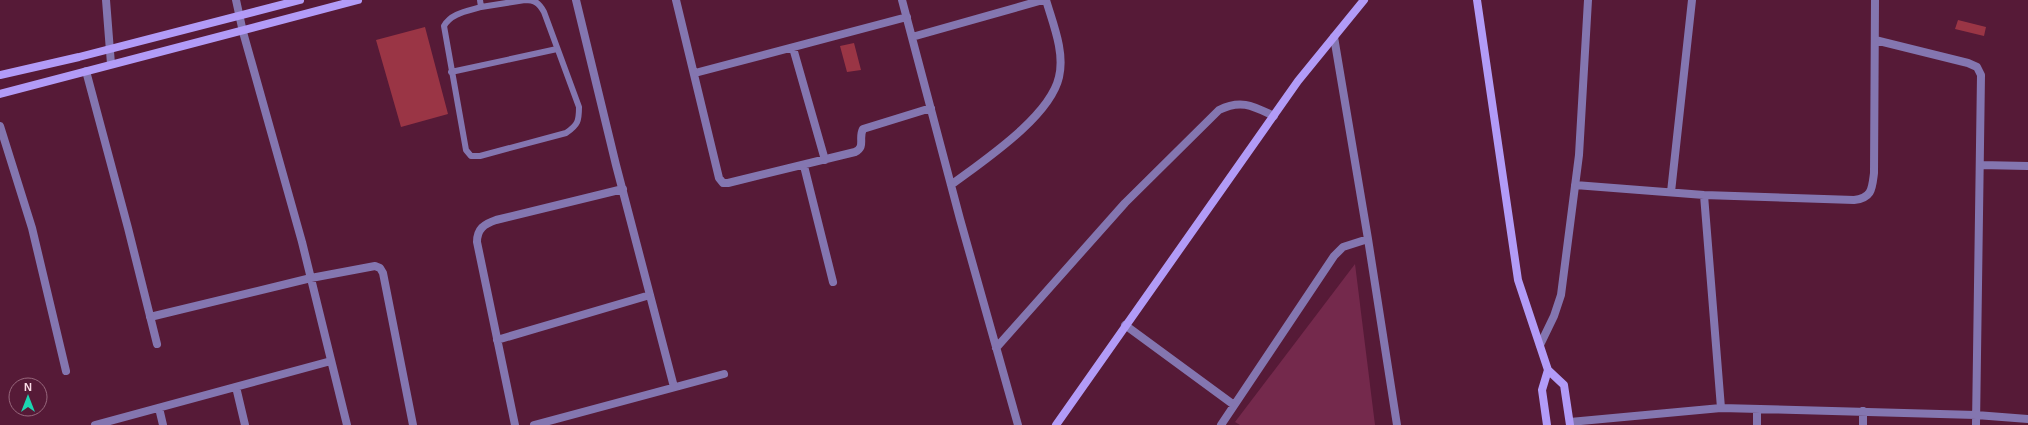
<svg xmlns="http://www.w3.org/2000/svg" width="2028" height="425" font-family="Helvetica,sans-serif">
<style>
.green{fill:#74294c}
.building{fill:#9a3545}
.lines{fill:none;stroke-linecap:round;stroke-linejoin:round}
.lane{stroke:#8476b0;stroke-width:6}
.street{stroke:#8476b0;stroke-width:8}
.secondary{stroke:#b29bf7;stroke-width:8}
</style>
<rect width="100%" height="100%" fill="#561a37"/>
<path class="green" d="M1355,264l20,161h-135l-5,-3z"/>
<path class="building" d="M1958,20l28,7 -2,9 -29,-7z
M425,27l23,87 -47,13 -25,-87z
M854,43l7,27 -14,2 -7,-26z"/>
<g class="lines">
<path class="lane" d="M480,0l1,7 44,-7c10,0 14,3 19,12l35,95c0,14 -1,18 -13,26l-86,23h-9l-5,-6 -22,-124c7,-13 24,-15 37,-19
M451,72l106,-23"/>
<path class="street" d="M106,0l5,64
M236,0l7,32 59,210 45,183
M576,0l40,165 58,222
M676,0l43,178 4,5h5l127,-31c11,-5 3,-14 8,-23l68,-21
M902,0l58,219 58,206
M912,37l131,-37
M1334,37l34,202 29,186
M1875,40l93,23 9,4 4,8 -5,350
M793,48l32,112
M86,71l42,157 29,116
M695,73l212,-56
M0,126l32,102 34,143
M1980,165l48,1
M804,166l29,116
M951,185c32,-24 99,-68 108,-108 6,-25 -6,-53 -13,-77
M1575,185l129,10 150,5c18,-2 18,-11 20,-27l1,-173
M1671,192l21,-192
M1704,195l17,213
M150,317l161,-39 64,-12 5,2 3,5 30,152
M1125,325l109,80
M497,340l153,-45
M1540,345l14,-29 7,-21 18,-140 9,-155
M996,348l129,-145 94,-93c22,-11 34,-4 55,6
M236,387l9,38
M159,408l4,17
M1757,409v16
M1863,411v14
M1570,422l151,-14 255,7 52,4
M95,425l236,-64
M515,425l-38,-183c0,-13 7,-18 19,-22l127,-31
M534,425l190,-51
M1221,425l113,-169 9,-9 25,-8"/>
<path class="secondary" d="M1477,0l41,280 30,90 16,15 6,40
M0,75l79,-18 221,-57
M0,94l358,-94
M1056,425l242,-344 66,-81
M1547,425l-5,-35 6,-20"/>
</g>
<g transform="translate(28 397)"><circle r="19" fill="#561a37" stroke="#98687d"/>
<path d="M0-3L7 15L0 10L-7 15Z" fill="#1cd5b1"/>
<text y="-6" font-size="11" font-weight="bold" text-anchor="middle" fill="#fbdce7">N</text>
</g>
</svg>
